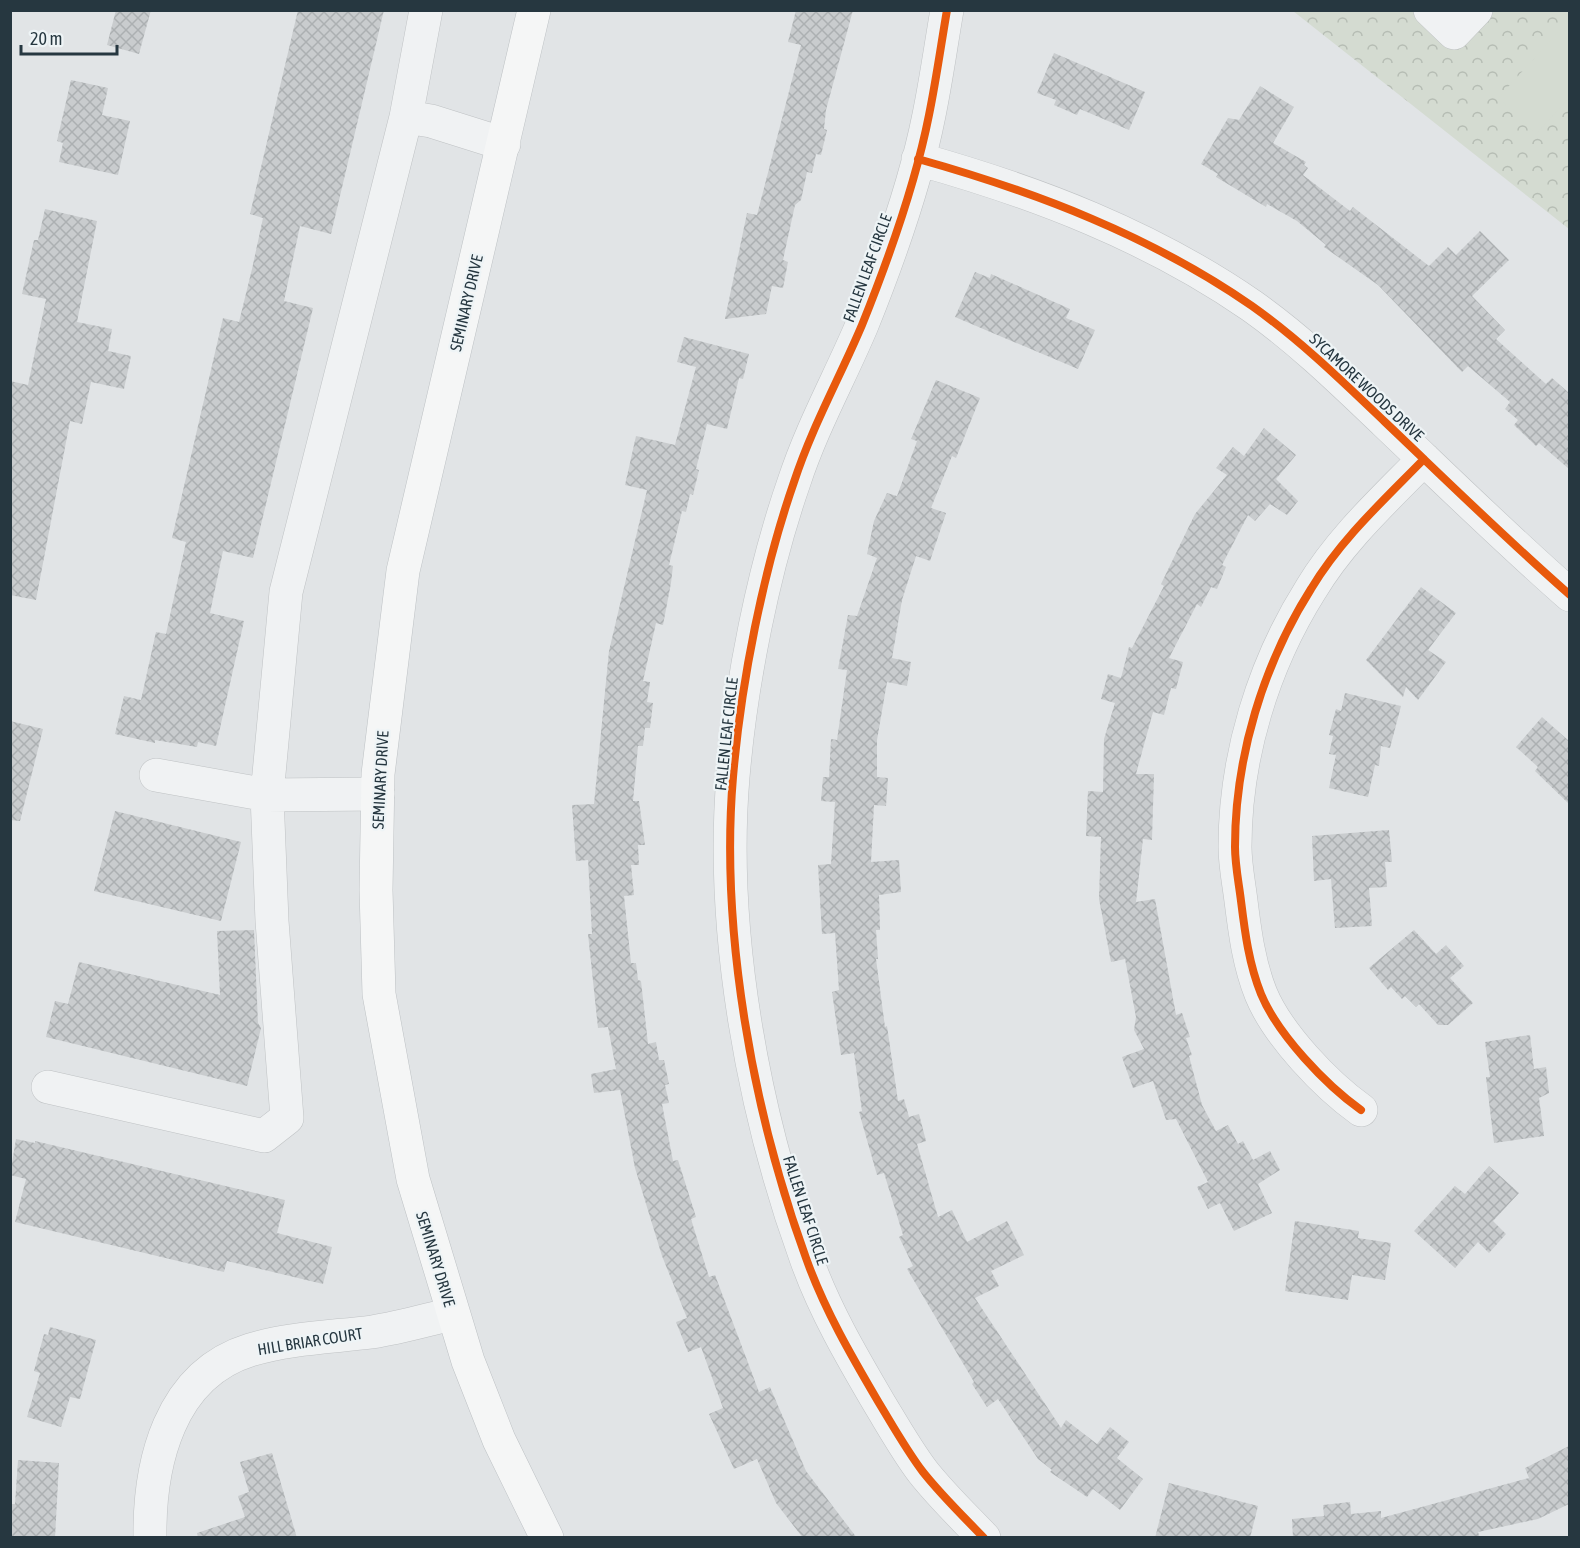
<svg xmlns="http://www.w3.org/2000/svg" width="1580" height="1548" font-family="'Asap Condensed',sans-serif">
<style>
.park{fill:url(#park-crowns)}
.pitch{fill:#d4dbd1}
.building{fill:url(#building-cross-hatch)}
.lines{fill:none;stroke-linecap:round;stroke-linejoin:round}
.minor-casing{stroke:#bfc2c4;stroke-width:34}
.major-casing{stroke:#bdc1c4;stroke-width:34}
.minor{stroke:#f0f2f3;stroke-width:33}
.major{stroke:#f5f6f6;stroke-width:33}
.cycleway-casing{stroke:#eef4f6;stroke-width:11}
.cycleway{stroke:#e8590c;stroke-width:8}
.labels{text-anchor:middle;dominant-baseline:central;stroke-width:4.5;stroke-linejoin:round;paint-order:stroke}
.street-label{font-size:16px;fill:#263740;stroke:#eef4f6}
</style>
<defs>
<pattern id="park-crowns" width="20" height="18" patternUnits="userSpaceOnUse" patternTransform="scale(1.5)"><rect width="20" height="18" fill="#d4dbd1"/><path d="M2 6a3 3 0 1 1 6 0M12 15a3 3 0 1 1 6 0" fill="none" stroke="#b6bdb4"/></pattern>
<pattern id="building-cross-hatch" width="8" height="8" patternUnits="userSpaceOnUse" patternTransform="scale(1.5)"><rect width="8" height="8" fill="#c9ccce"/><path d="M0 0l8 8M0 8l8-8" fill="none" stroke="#acb0b2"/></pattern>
</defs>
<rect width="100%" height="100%" fill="#e1e4e6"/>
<path class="park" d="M1293,11h276v218z"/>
<path class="pitch" d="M1569,20v78l-33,36 -38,-36z"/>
<path class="building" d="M116,10h35l-12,44 -32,-9z
M298,10h86l-53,224 -31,-8 -16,75 29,7 -60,250 -30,-7 -13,62 34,8 -28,125 -18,-4 -1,5 -42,-7v3l-40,-9 9,-38 17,4 15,-68 10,2 20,-92 -14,-4 51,-220 16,4 13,-53 11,-51 -13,-4z
M796,10h57l-27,100 -2,19 3,1 -6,25 -5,-1 -4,19 -5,-1 -6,28 -6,5 -12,55 5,2 -5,26 -11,-2 -6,28 -41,5 22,-106 10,2 44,-170 -13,-3z
M1054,53l91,39 -16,38 -49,-21 -3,6 -23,-10 2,-5 -19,-7z
M71,80l37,8 -6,27 28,6 -12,54 -59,-13 4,-19 -6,-2z
M1260,86l34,21 -21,36 33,19 -2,3 4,3 -5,7 47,36 3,-4 76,59 19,-19 8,8 24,-24 29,29 -37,36 33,34 -9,9 50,45 6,-6 17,15v76l-30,-26 -3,3 -22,-21 4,-5 -13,-11 5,-7 -42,-36 -6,6 -84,-87 -54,-38 2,-2 -29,-24 -30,-17 -1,3 -50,-30 2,-3 -17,-10 27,-46 11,2z
M45,209l52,12 -20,101 35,7 -4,22 23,5 -7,33 -33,-7 -9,42 -12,-3 -34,179 -26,-5v-214l18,4 18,-86 -24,-5 12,-54h4z
M975,272l15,6 1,-4 79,35 -4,9 29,12 -17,39 -123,-52z
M684,337l65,17 -6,25 -4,-1 -12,51 -20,-5 -11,45 3,1 -6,25 -3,-1 -4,18 -4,-1 -13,54 4,1 -2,17 -8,42 -7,-2 -13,58 7,1 -3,20 6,1 -3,25h-5l-2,18h-5l-5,55h6l6,44h-7l1,20h-8l3,30 -10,1 7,67h5l2,17 3,1 7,63 8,-2 3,18h5l5,24 -4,1 4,18 -7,1 11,57 5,-1 18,57 -5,2 18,58 6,-2 44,117 11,-5 36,84 51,67h-54l-27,-35 -19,-44 -23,10 -25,-55 14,-6 -22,-61 -13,5 -12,-30 11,-4 -25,-62 -27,-88 -15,-78 -26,3 -3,-19 25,-5 -8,-42 -10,1 -10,-94h4l-4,-74 -12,1 -4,-56 22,-1 15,-153 38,-161 -22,-5 11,-49 39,9 21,-78 -19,-5z
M936,380l44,18 -24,60 -4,-2 -21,52 15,5 -16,48 -14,-5 -14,44 -10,58 19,4 -4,24 -20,-4 -10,58v37l11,1 -2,28 -12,-1 -3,57 28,-2 2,32 -22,3 1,35h-4l2,29h-2l9,68 2,-1 11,75 6,-2 5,18 10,-3 7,27 -9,3 21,73 14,-7 15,32 40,-21 17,34 -33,16 8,15 -24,12 86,130 5,-8 31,24 13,-17 19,15 -12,16 26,21 -23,31 -27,-21 -6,8 -37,-25 2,-2 -14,-11 -40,-60 -11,8 -15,-23 2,-2 -67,-113 6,-3 -14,-29 4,-2 -19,-62 -7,2 -18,-63 3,-1 -8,-58 -13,2 -9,-63 7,-2 -4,-57 -13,1 -4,-69 13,-1 4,-62 -14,-1 2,-24h6l2,-38 6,1 10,-70 -9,-1 10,-54 9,1 20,-58 -10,-4 7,-33 13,-28 10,3 20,-55 -6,-2z
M1264,428l32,27 -20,24 22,22 -11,14 -17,-11 -15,17 -7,-6 -26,50 4,2 -9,22 -6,-2 -10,20 -4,-3 -28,54 14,4 -7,27 -5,-1 -7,27 -11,-3 -17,62h18l-2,66 -9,-1 -7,63 19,-3 21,116 6,-2 8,24 -4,1 6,17 -3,1 13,49 14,26 12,-6 10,19 5,-3 10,19 17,-9 10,19 -22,14 14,29 -38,18 -14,-28 -12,6 -11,-22 11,-5 -32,-63 -10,1 -13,-39 -20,7 -11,-31 22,-8 -10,-19 2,-13 -11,-58 -14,3 -12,-63 2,-62 -15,-1 1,-24 1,-21 15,1 1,-53 11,-36 -14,-4 7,-25 13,4 8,-31 3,1 32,-62 -3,-2 34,-70 32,-39 -11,-7 17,-21 11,9z
M1421,587l35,26 -28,37 18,12 -28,38 -12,-13 -3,10 -37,-37z
M1345,693l56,13 -11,42 -9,-2 -2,20 -4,-1 -7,32 -39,-9 7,-33 -7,-1 4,-18 -4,-1 7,-26 5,2z
M1542,717l27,24v63l-34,-33 3,-4 -22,-20z
M10,721l33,8 -23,92 -10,-1z
M115,811l126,31 -20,79 -127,-30z
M1389,830l3,32h-7l2,25 -18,1 3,38 -37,2 -4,-49 -17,2 -2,-45z
M254,930l4,93 3,5 -14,58 -201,-49 9,-36 13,3 11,-42 141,33 -3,-64z
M1414,930l22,24 10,-9 18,21 -14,12 23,25 -25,22h-10l-19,-21 -3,3 -11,-11 -3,3 -11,-12 -3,3 -19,-22z
M1530,1035l4,34 12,-2 3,26 -10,5 5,38 -50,7 -8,-66h4l-5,-35z
M16,1139l19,4v-2l250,59 -8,33 55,14 -9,37 -96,-23 -3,11 -209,-50 11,-43 -16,-4z
M1489,1166l30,27 -26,28 13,13 -17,19 -11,-11 -23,26 -41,-37 41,-45 10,8z
M1295,1221l64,10 -1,7 33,5 -6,37 -33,-5 -4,25 -63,-9z
M50,1327l46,13 -16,59 -10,-2 -9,30 -34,-10 13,-44 -6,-2 10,-37 4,1z
M1569,1446v58l-31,15 -60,13 2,6h-187l-1,-19 32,-3 -1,-11 27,-3 1,12 30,-3v7l148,-40 -4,-10z
M272,1453l25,85h-99l-1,-5 48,-16 -7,-21 11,-4 -9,-30z
M18,1460l41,3 -4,75h-45v-34h5z
M1169,1483l89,23 -8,32h-95z"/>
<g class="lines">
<g class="minor-casing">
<path id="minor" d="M947,10c-6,35 -11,71 -18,105 -14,71 -40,143 -67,210 -22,52 -50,102 -68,157 -31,89 -53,201 -61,295 -13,155 20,335 73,481 18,51 46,99 73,145 14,23 28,48 44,69 19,24 40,44 61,66
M1430,10l24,23 22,-23
M406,117l20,-107
M918,159c118,33 233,77 334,147 48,34 90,75 133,116 61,58 121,117 185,173
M156,775l111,20 111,-1
M48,1087l216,49 23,-18 -15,-197 -5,-126 19,-203 120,-475 25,4 73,23
M1361,1110c-35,-25 -83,-75 -100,-116 -12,-30 -16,-61 -20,-93 -2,-17 -6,-36 -6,-54 0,-90 28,-182 76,-258 30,-50 73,-89 113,-130
M150,1538c-1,-74 19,-163 100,-188 39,-12 82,-13 122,-18 27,-4 54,-12 80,-18"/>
</g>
<g class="major-casing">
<path id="major" d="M534,10l-131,561 -25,203 -2,116 3,104 34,185 55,182 31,79 48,98"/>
</g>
<use href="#minor" class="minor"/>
<use href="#major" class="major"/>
<g class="cycleway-casing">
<path id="cycleway" d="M947,10c-6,35 -11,71 -18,105 -14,71 -40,143 -67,210 -22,52 -50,102 -68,157 -31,89 -53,201 -61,295 -13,155 20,335 73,481 18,51 46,99 73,145 14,23 28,48 44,69 19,24 40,44 61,66
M918,159c118,33 233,77 334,147 48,34 90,75 133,116 61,58 121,117 185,173
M1361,1110c-35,-25 -83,-75 -100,-116 -12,-30 -16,-61 -20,-93 -2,-17 -6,-36 -6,-54 0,-90 28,-182 76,-258 30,-50 73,-89 113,-130"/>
</g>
<use href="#cycleway" class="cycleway"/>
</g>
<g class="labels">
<g class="street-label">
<text transform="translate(867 268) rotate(-70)">FALLEN LEAF CIRCLE</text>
<text transform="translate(466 303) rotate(-77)">SEMINARY DRIVE</text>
<text transform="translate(1367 387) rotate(43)">SYCAMORE WOODS DRIVE</text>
<text transform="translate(726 734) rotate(-84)">FALLEN LEAF CIRCLE</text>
<text transform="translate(380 780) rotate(-87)">SEMINARY DRIVE</text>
<text transform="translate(806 1210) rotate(72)">FALLEN LEAF CIRCLE</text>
<text transform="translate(436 1259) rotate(73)">SEMINARY DRIVE</text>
<text transform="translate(310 1341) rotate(-9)">HILL BRIAR COURT</text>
</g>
</g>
<rect width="1580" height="1548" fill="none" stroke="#263740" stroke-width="24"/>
<path d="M21 45v9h96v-9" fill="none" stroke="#263740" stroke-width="3"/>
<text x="30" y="45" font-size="18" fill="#263740" stroke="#eef4f6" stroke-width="4.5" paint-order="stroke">20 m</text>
</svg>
